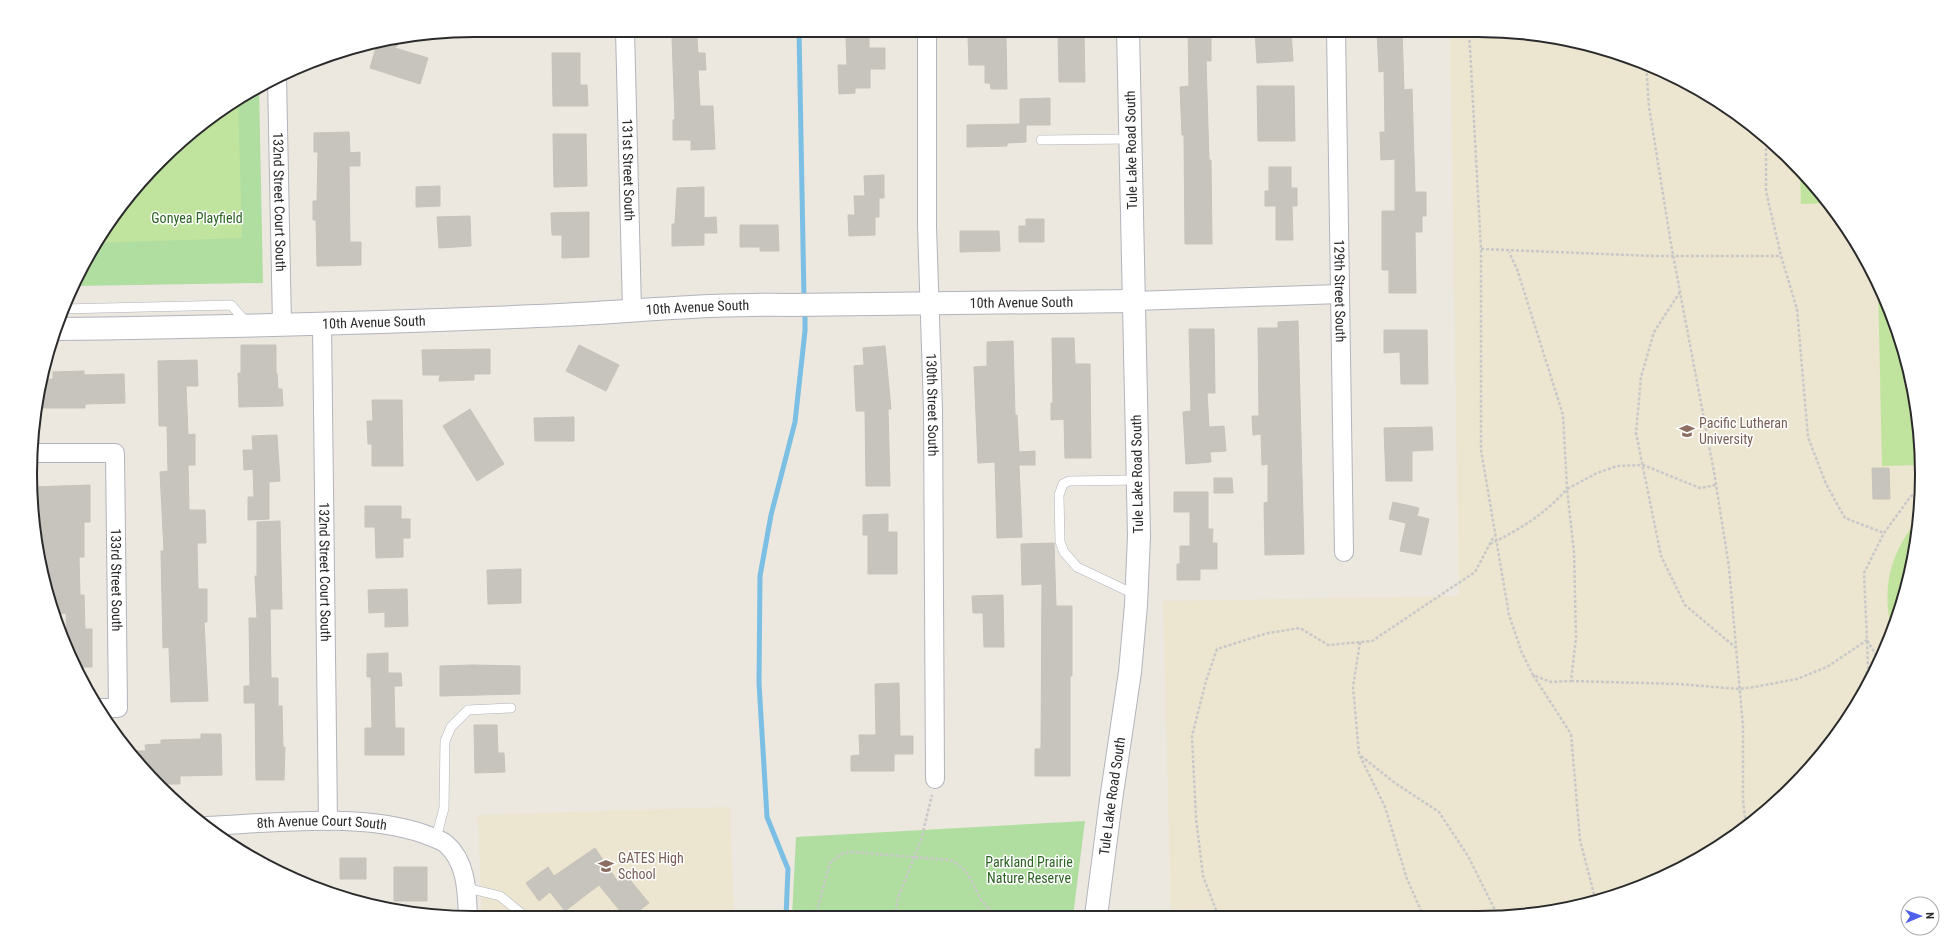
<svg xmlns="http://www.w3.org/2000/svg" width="1952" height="948" font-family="'Roboto Condensed',sans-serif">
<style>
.education{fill:#ece5d0}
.green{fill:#b0dda0}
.pitch{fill:#c0e49d}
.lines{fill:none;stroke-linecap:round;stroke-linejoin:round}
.stream{stroke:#7bc0e4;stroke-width:5}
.building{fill:#c7c4be;stroke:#c7c3b9}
.service-casing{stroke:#b2b4bd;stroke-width:10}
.minor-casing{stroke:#b2b4bd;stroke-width:20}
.tertiary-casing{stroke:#b2b4bd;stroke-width:24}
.path{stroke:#c8c8c8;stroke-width:2.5;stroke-dasharray:3 2;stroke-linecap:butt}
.service{stroke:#fff;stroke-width:9}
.minor{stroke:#fff;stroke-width:18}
.tertiary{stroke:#fff;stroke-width:22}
.labels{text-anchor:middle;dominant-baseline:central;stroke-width:3;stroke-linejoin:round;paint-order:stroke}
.street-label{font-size:14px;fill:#2b2b2b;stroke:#fff}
.park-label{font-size:14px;fill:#2a6321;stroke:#fff}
.education-label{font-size:14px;fill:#785e54;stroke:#fff;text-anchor:start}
.rim{fill:none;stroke:#2b2b2b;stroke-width:2}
</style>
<rect width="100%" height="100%" fill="#ece7df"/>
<path class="education" d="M1450,30h28l87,9 83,25 77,41 67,55 55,68 41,76 26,84 8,86 -9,87 -25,83 -58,100 -82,82 -100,58 -112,30 -329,1 -1,-6 -35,1 -8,-309 296,-5z
M730,807l4,110 -252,1 -4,-103z"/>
<path class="green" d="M259,86l4,197 -189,3 31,-58 35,-47 64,-59z
M1085,821l-12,95 -281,1 4,-80z"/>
<path class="pitch" d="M238,99l4,139 -146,5c32,-59 87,-107 142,-144z
M1800,170l28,33 -27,1z
M1878,285l10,19 26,84 7,77 -39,1z
M1917,520l-4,41 -21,70c-11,-43 -2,-77 25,-111z"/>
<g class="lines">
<path class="stream" d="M799,30l5,269
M786,917l2,-48 -21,-52 -8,-134 1,-107 11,-61 24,-93 10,-91v-22"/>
</g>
<path class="building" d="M1188,30h23v31h-5l3,99h2l1,84h-27l-1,-109h-2l-2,-48 9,-1z
M1255,30h36l2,31 -36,2z
M1377,30h25l2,60 8,-1 3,103h11v24h-4v16h-7l1,61h-27v-23h-7v-59h13v-52l-14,1 -1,-28h5l-1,-61 -5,1z
M1058,34h26l1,48h-26z
M406,37l-11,11 33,10 -8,26 -50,-16 8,-27z
M697,37l1,16h7l1,17h-8l2,36h13l2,43 -24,1v-10h-18v-20l2,-1 -3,-81z
M846,37h23v11h16v21h-15v19h-15v5l-16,1 -1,-29h9z
M968,37h38l1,52h-16l-1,-6h-5v-18h-16z
M552,53h28v32h7l1,21h-35z
M1257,86h37l1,55h-37z
M1050,98v27h-24v17l-19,1v3l-40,1v-22l53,-1v-25z
M349,132l1,21 10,-1v14h-11l1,76h11v23l-44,1 -1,-46h-3v-19h4l1,-49h-4v-19z
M553,134h33l1,52 -33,1z
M1269,167h22v21h6v18h-5l1,34h-17v-34h-11v-15h4z
M884,175v23h-5v19h-4v18l-26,1 -1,-21h7l-1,-19h11l-1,-20z
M440,186v20l-24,1v-20z
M704,187v31l12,-1 1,16h-13v12l-32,1v-22h3l2,-36z
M589,212v45l-27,1v-23h-10l-1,-22z
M470,216l1,30 -32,2 -2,-31z
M1026,219h18v23h-25v-16h7z
M740,225h38l1,26h-19v-4h-20z
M960,231h39l1,20 -40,1z
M1298,321l6,233 -39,1 -1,-52 4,-1v-38l-6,1 -1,-31 -8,1 -1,-19h7l-1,-88h20v-6z
M1189,329h25l1,64h-8l2,34 15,-1 2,25 -16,1 1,10 -25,2 -3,-52 8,-1z
M1384,330h43l1,54h-27l-1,-32 -16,1z
M1052,338h22l1,26h15l1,94h-26l-1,-39 -13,1v-17h2z
M1013,341l2,74h2l2,37 16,-1v14h-16l3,72 -25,1 -2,-76 -17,1 -4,-96 13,-1v-24z
M241,345h35v28h1l1,16h4l1,17 -44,1 -1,-34h3z
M579,345l40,20 -13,26 -40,-20z
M885,346l6,63h-3l2,77h-24l-1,-75h-9l-2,-45 10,-1 -1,-17z
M490,349v25h-16v6l-35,1 1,-6h-17l-1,-25z
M197,360l1,26h-12l2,49 7,-1v31h-7l1,45h16l1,33h-9l1,46h9v33h-3l4,79 -37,1 -2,-55 -6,1 -2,-97h3l-4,-79 8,-1 -1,-45h-8l-1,-65z
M84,371v4l40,-1 1,29 -40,1v4h-49l5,-28 12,-1v-7z
M372,400h30l1,66h-31v-22h-4l-1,-23h6z
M470,409l34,55 -27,17 -34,-55z
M574,417v24h-39l-1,-23z
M1432,427l1,23 -21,1v30h-26l-2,-53z
M277,435l3,46 -11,1v37l-21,1v-23h6l-1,-28 -9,1 -1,-20h10l-1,-14z
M1872,468h17l1,31h-17z
M1214,478h18l1,15h-19z
M90,485v37h-6v35h-5l1,38h4l1,34h7v38h-18l-7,-19 -1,-35 -13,1 -19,-82 -2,-45z
M1174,492h34v37h5l-1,14h5v26h-17v11h-23v-16h3v-18h10v-34h-16z
M1393,502l26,6 -2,8 12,3 -8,36 -21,-4 6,-28 -17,-4z
M365,506h36v13h9v19h-7v19l-27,1 -1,-31h-10z
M888,514v18h9v42h-29v-39h-5v-20z
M280,521l2,88h-12l1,69h7v28h4l1,41h2l-1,33h-28l-1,-77h-11v-17h6l-1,-68h8l-2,-42h2v-54z
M1054,543l2,63h16v70h-2v100h-35v-27h6l1,-165 -20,1 -1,-41z
M521,569v34l-33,1 -1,-34z
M407,589l1,37 -23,1v-15l-16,1 -1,-23z
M1003,595l1,52h-20l-1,-34h-10l-1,-17z
M388,653v20h13l1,13h-8l1,42h9v27h-39v-27h7l-1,-51h-4v-23z
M473,665l47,1v28l-80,2v-30z
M899,683l1,53h13v18h-19v17h-43v-15l9,-1 -1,-20h17l-1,-51z
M474,725h23l1,28h6l1,19 -30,1z
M201,734h20l1,41 -42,1v8h-23l-29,-33h18l-1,-6 16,-1v-4l40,-1z
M595,848l23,34 8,-7 23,28 -18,14h-6l-26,-32 -34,26 -15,-19 -11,9 -13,-18 22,-16 6,9z
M340,858h26v21h-26z
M394,867h33v34h-33z"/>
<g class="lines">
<g class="service-casing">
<path id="service" d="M1041,140l89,-1
M62,309l169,-4 17,19
M1136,595l-59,-28 -13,-15 -4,-10 -1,-47 4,-11 6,-3 69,-1
M436,838l8,-30 1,-67 6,-14 17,-17 43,-2
M467,888l33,8 27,22"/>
</g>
<g class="minor-casing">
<g id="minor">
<path id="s1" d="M625,30l7,280"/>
<path id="s2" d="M927,30v196l6,183 2,370"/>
<path id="s3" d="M1336,30l8,522"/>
<path id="s4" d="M277,78l5,247"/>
<path d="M1134,301l206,-7"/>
<path id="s5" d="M322,324l6,497"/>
<path id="s6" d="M31,453h84l3,255h-19"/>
<path id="s7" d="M206,826c67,-3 155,-14 218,8 7,3 16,5 22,10 21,18 21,49 22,73"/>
</g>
</g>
<g class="tertiary-casing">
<g id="tertiary">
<path id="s8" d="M56,329c161,-2 321,-6 481,-13 85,-3 169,-13 254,-11l343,-4"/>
<path id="s9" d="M1096,916l15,-116 19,-128 6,-67 3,-69 -11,-506"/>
</g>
</g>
<path class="path" d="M1469,30l12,219v201l28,165 13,38 11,22 18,7 20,-1 5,-43 -2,-86 -7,-63 30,-16 20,-7 26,-1 57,23 16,-3
M1646,63l3,44 22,137 43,228 15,95 14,160v73l3,27
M1766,138v53l15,65 16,53 11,128 18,47 19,34 39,15
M1481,249l173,7h127
M1680,292l-26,40 -13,45 -5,56 25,123 24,49 50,42
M1490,544c29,-14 55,-30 77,-55l-4,-74 -46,-146 -8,-17
M1360,642l-7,45 6,67 26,53 22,72 16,36
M1879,660l-12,-20 -3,-67 20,-40 27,-37 9,-4
M1533,675l38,59 9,106 15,58
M1571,681l108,3 60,5 15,-2 43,-8 30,-12 40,-27
M1860,693l8,-25 -1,-27
M1361,756l34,27 44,29 29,44 29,58
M1218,915l-15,-39 -7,-58 -4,-82 14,-55 11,-32 51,-16 32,-5 28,17 44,-4 103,-69 19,-36
M895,916l3,-18 23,-58 11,-45
M815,917l15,-54 11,-9 11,-2 98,8c18,8 21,21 29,36 4,8 11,13 17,20"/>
<use href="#service" class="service"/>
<use href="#minor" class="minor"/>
<use href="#tertiary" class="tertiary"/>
</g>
<defs>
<g id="university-bare" transform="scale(1.2)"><path d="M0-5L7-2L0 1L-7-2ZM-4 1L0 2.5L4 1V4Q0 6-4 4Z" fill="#8d6e63" stroke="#fff" stroke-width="2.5" paint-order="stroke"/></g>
<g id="school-bare" transform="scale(1.2)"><path d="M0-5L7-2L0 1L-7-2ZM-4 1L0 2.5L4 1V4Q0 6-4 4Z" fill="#8d6e63" stroke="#fff" stroke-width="2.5" paint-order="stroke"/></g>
</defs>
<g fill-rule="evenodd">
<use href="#university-bare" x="1687" y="431"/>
<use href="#school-bare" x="606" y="866"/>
</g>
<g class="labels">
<g class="street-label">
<text transform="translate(1131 150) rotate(-91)">Tule Lake Road South</text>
<text stroke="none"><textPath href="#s1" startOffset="140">131st Street South</textPath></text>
<text stroke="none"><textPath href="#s4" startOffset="124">132nd Street Court South</textPath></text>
<text stroke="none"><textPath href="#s3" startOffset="261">129th Street South</textPath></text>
<text stroke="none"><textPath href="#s8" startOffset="966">10th Avenue South</textPath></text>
<text stroke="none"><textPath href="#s8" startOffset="642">10th Avenue South</textPath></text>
<text stroke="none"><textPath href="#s8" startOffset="318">10th Avenue South</textPath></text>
<text stroke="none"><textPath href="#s2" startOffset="375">130th Street South</textPath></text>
<text transform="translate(1137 474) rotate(-91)">Tule Lake Road South</text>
<text stroke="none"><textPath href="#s5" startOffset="248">132nd Street Court South</textPath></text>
<text stroke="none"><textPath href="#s6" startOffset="211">133rd Street South</textPath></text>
<text stroke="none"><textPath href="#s9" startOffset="121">Tule Lake Road South</textPath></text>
<text stroke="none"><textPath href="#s7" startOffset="116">8th Avenue Court South</textPath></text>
</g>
<g class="park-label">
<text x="197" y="218">Gonyea Playfield</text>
<text x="1029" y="862">Parkland Prairie<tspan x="1029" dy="16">Nature Reserve</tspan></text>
</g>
<g class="education-label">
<text x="1699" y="423">Pacific Lutheran<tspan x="1699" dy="16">University</tspan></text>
<text x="618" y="858">GATES High<tspan x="618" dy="16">School</tspan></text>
</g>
</g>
<path d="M0 0H1952V948H0ZM474 37H1478A437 437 0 0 1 1915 474V474A437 437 0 0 1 1478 911H474A437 437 0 0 1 37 474V474A437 437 0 0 1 474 37Z" fill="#fff" fill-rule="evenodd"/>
<path class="rim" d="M474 37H1478A437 437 0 0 1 1915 474V474A437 437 0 0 1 1478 911H474A437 437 0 0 1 37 474V474A437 437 0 0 1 474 37Z"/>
<g transform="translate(1920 916) rotate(88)"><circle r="19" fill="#ffffff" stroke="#aaaaaa"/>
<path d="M0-3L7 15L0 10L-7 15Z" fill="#4e5fea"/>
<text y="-6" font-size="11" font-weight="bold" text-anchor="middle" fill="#2b2b2b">N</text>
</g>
</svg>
